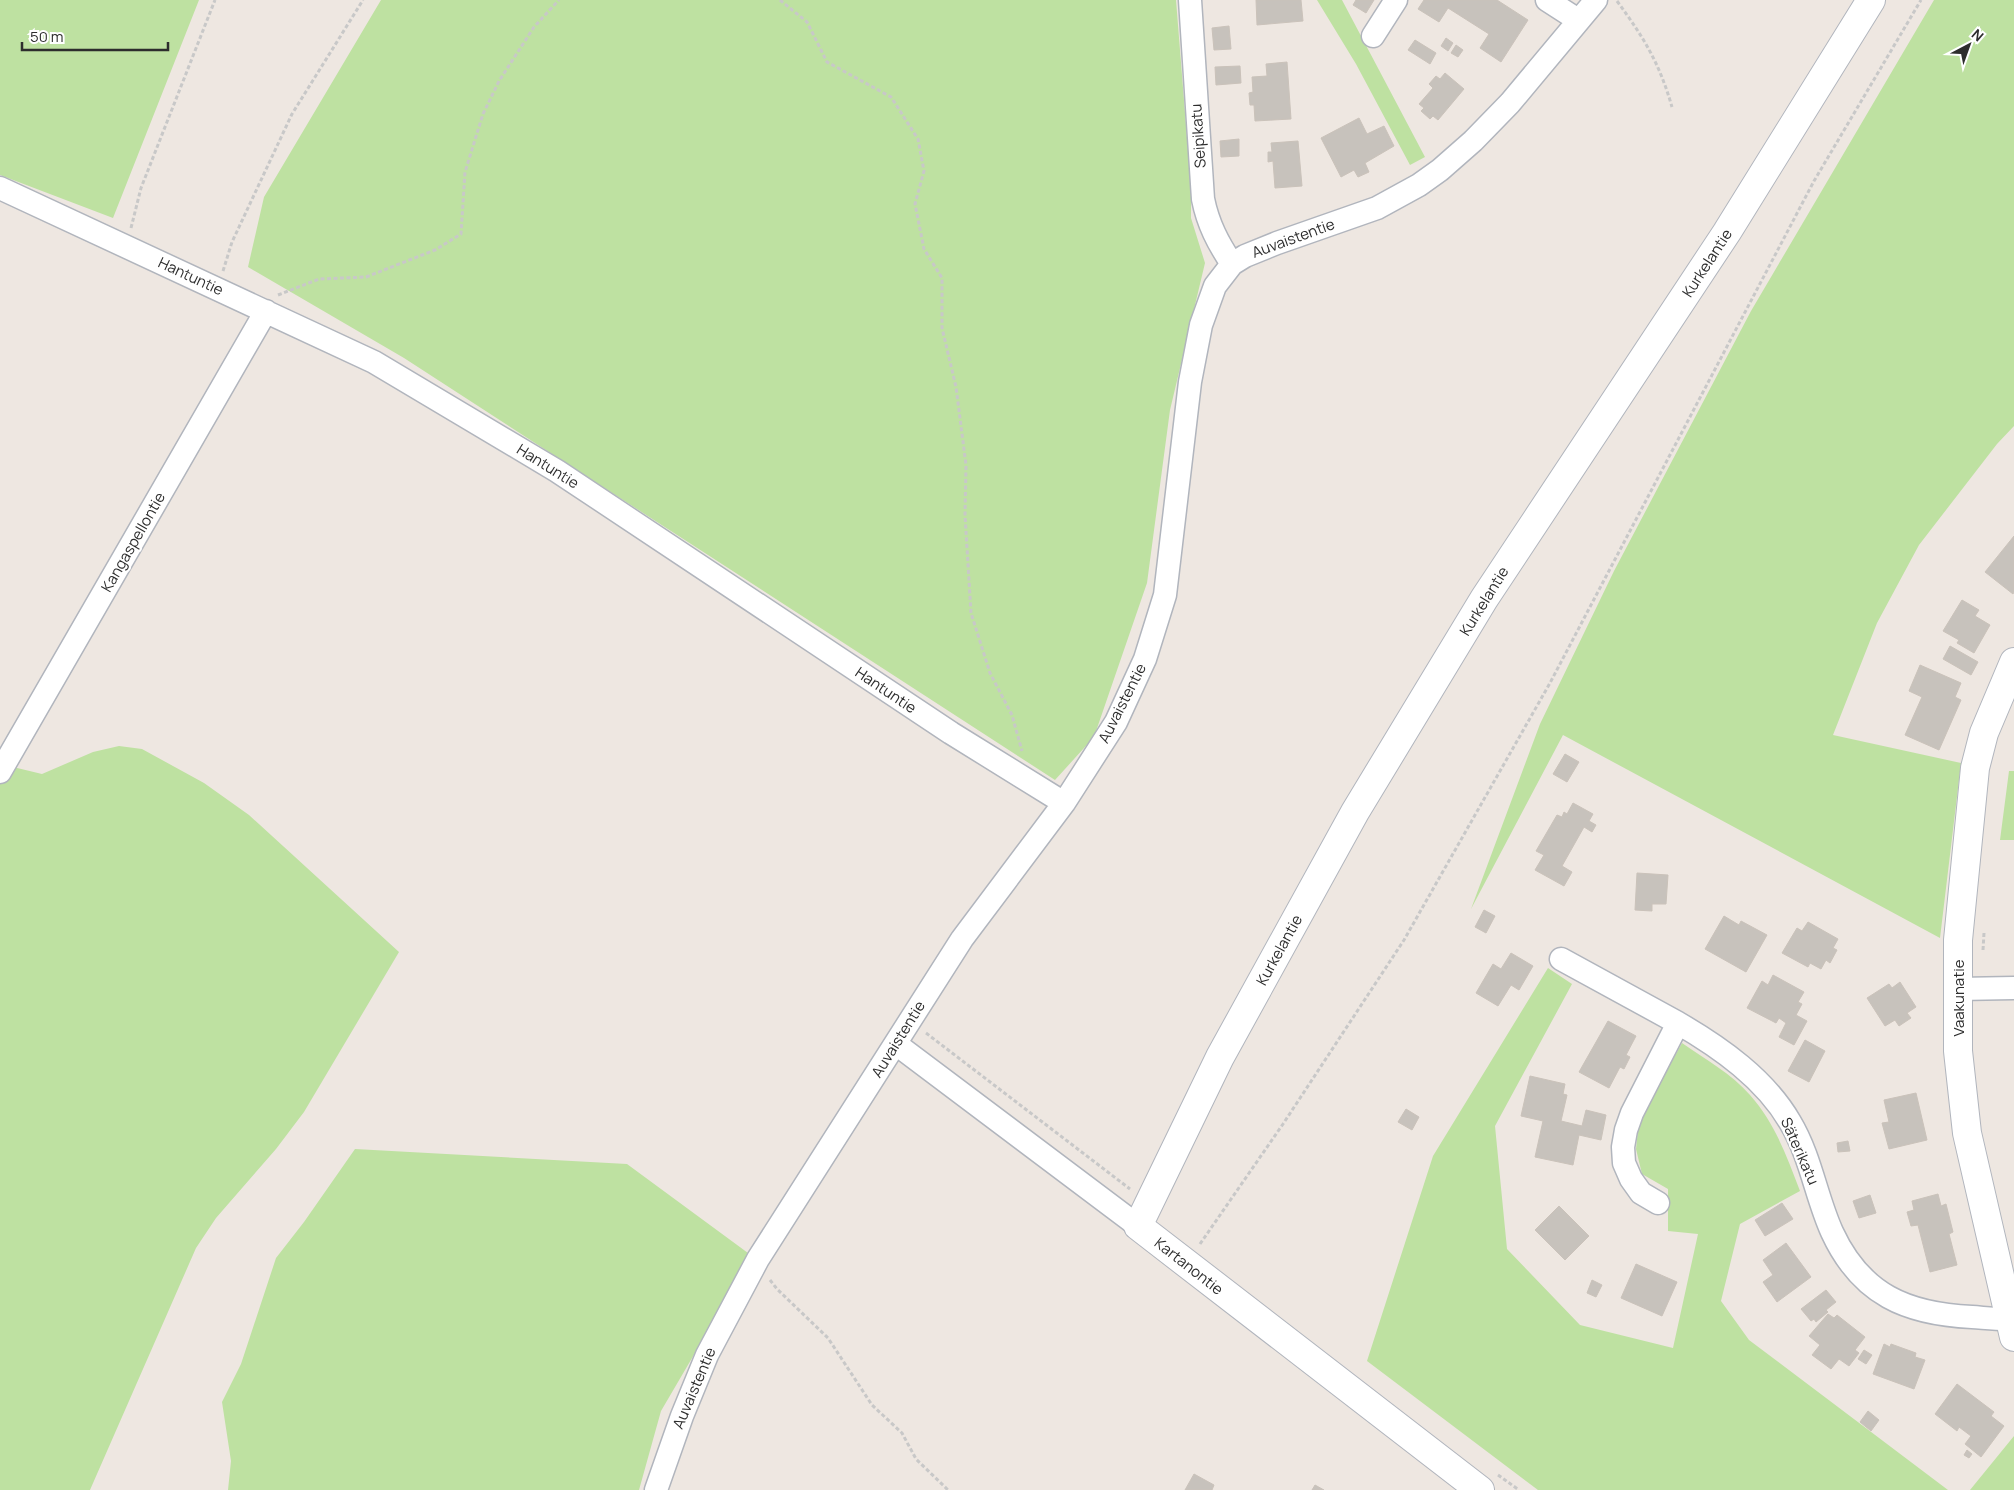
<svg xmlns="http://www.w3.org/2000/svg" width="2014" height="1490" font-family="Manrope,sans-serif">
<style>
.green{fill:#bee1a1}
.building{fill:#c7c2bc;stroke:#cac2ba}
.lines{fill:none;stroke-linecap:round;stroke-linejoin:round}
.street-casing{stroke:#b1b5bd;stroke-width:25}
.secondary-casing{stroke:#b1b5bd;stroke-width:30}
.path{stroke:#c8c8c8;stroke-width:3;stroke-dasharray:4 2.5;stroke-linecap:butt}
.street{stroke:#fff;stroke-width:22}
.secondary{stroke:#fff;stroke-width:28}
.labels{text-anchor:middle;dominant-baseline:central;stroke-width:4.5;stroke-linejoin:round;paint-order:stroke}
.street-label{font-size:15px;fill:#2d2d2d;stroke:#fff}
</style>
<rect width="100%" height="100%" fill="#eee7e1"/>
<path class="green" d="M0,0h199l-86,218 -113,-43z
M381,0h795l15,188v30l14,45 -35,147 -23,173 -53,154 -39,43 -651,-422 -156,-91 16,-70z
M1317,0h25l83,157 -15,8 -54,-101z
M1934,0h80v426l-17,18 -78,101 -42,78 -44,112 128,28 -21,175 -377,-203 -92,174 69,-185 74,-153 137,-260z
M119,746l23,3 62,34 45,32 150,137 -95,160 -28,37 -60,69 -20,30 -106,242h-90v-714l13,-9 29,7 51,-22z
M2009,771h5v69h-14z
M1548,968l24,16 -77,142 12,123 73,76 93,23 25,-114 -30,-3v-42l-26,-15 -6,-25 3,-29 43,-77c23,16 50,31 68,52 25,28 37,62 50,96l-60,33 -19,77 28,39 199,150h-410l-171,-129 66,-205z
M355,1149l272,15 121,89 -46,88 -41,70 -22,79h-411l3,-29 -9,-59 19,-38 35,-106 28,-36z
M2014,1436v54h-44z"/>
<path class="building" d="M1256,0h45l2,21 -46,4z
M1356,0h18l-8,13 -13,-8z
M1424,0h73l31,20 -27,42 -21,-14 9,-14 -41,-26 -9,14 -21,-13z
M1229,26l2,23 -17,1 -2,-22z
M1446,38l7,5 -5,8 -7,-5z
M1415,40l21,13 -6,11 -22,-14z
M1456,45l7,5 -5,7 -7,-4z
M1287,62l4,57 -36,2 -1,-16h-4l-1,-12 4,-1 -1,-15 15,-1 -1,-12z
M1240,66l1,17 -25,2 -1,-18z
M1445,73l19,16 -26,31 -5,-4 -3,3 -9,-8 3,-3 -5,-4 14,-16 -4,-4 7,-8 4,3z
M1359,118l8,16 17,-8 10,20 -29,17 4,9 -11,5 -4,-7 -13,7 -20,-39z
M1239,139v17l-18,1 -1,-16z
M1298,141l4,45 -27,2 -2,-27 -5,1v-10h4l-1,-9z
M2014,536v56l-1,2 -28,-22z
M1962,600l17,10 -4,6 15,9 -16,28 -17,-10 2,-3 -16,-9z
M1950,646l28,16 -7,13 -28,-16z
M1920,665l41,18 -6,14 6,3 -22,50 -34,-15 17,-38 -13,-6z
M1565,754l14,8 -12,20 -14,-8z
M1573,803l20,11 -4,7 7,4 -4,7 -8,-5 -22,39 10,6 -8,14 -29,-16 9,-15 -8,-4 21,-36 5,2 2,-5 3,2z
M1637,873l31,2 -2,29h-14v7l-17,-1z
M1484,910l11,6 -9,17 -11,-6z
M1724,916l15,9 2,-4 26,14 -21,37 -41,-23z
M1808,922l30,17 -5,9 4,2 -7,13 -4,-3 -5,9 -11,-6 -2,4 -26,-14 15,-25 5,3z
M1511,953l22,13 -14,24 -8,-5 -13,21 -22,-13 17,-29 8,5z
M1773,975l31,17 -6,10 4,2 -6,11 11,6 -13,24 -15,-8 7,-14 -7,-5 -3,5 -29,-15 15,-27 6,4z
M1900,982l16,25 -9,6 4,5 -12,8 -4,-6 -10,6 -18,-28 22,-14 3,4z
M1608,1021l28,15 -10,19 4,2 -6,12 -4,-2 -11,21 -30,-16z
M1805,1040l20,11 -16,31 -21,-11z
M1530,1076l35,8 -2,10 4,1 -6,26 21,5 4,-16 20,5 -5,25 -22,-5 -6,30 -38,-8 8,-36 -22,-5z
M1916,1093l11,47 -38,9 -7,-26 7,-1 -5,-22z
M1406,1109l13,8 -7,13 -14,-8z
M1848,1141l2,10 -12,1 -1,-9z
M1938,1194l3,12 5,-2 7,28 -4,2 8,31 -27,7 -12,-47 -7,1 -4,-14 7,-2 -2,-9z
M1870,1195l6,18 -17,5 -6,-17z
M1782,1203l11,16 -28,17 -10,-16z
M1559,1206l30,30 -24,24 -30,-30z
M1786,1243l25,34 -34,25 -14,-20 10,-7 -10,-15z
M1636,1264l41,18 -15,34 -41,-18z
M1592,1280l10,5 -6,12 -9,-4z
M1826,1290l10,12 -10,8 2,2 -12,10 -2,-3 -3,2 -10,-12z
M1828,1314l6,4 3,-3 28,22 -10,13 4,3 -10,13 -10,-7 -8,10 -19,-14 8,-10 -11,-9z
M1884,1344l6,3 1,-3 25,9 -1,4 10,3 -11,29 -41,-15z
M1864,1350l8,5 -6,9 -8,-5z
M1957,1384l37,28 -3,4 13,10 -23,31 -16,-13 6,-8 -12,-9 -2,4 -22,-17z
M1868,1411l11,9 -8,11 -11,-9z
M1967,1450l5,4 -3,4 -5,-3z
M1194,1474l20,11 -2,5h-27z
M1315,1485l9,5h-12z"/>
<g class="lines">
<g class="street-casing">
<path id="street" d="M1190,0l13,199c5,25 15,44 29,65
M1547,0l31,20
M1373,36l23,-36
M0,188l374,174 183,109 394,262 113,70
M0,772l266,-461
M1561,959l117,64
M1958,989l56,-1
M896,1044l242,182
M1658,1203l-17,-10 -10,-14 -7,-16 -1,-16 3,-17 6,-17 46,-90c43,25 87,56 112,99 21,35 26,75 42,110 29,63 75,82 140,85 14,1 28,3 42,2
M656,1490l26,-74 25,-61 51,-96 204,-320 102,-136 52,-81 29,-63 20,-64 25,-213 11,-57 14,-39 17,-22 13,-8 32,-13 100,-35 42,-23 21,-15 33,-29 37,-38 86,-103"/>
</g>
<g class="secondary-casing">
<path id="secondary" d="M2014,662l-30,71 -9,35 -17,172v111l9,82 47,204
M1480,1490l-342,-264 82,-169 135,-245 129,-213 243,-367 144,-232"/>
</g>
<path class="path" d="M780,0l27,22 20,40 64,35 27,42 6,32 -9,33 9,45 18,29v50l14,59 10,78 -1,50 6,98 19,60 22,42 10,36
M1617,1c27,37 42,61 55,106
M131,228l10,-40 74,-188
M223,271l9,-29 60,-128 71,-114
M278,295l41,-16 47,-2 69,-27 26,-16 4,-62 18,-58 16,-33 35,-54 25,-27
M1983,950l1,-17
M926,1033l204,156
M1200,1244l83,-120 121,-184 146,-257 264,-502 107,-181
M770,1280l7,9 51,49 44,67 30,28 14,26 32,31
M1498,1475l21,15"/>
<use href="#street" class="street"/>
<use href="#secondary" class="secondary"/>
</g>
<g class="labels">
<g class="street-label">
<text transform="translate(1198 136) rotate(-94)">Seipikatu</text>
<text transform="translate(1293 238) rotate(-20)">Auvaistentie</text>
<text transform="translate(1707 263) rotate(-57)">Kurkelantie</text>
<text transform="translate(191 276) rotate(25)">Hantuntie</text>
<text transform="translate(548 466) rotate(32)">Hantuntie</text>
<text transform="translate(133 542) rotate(-60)">Kangaspellontie</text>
<text transform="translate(1484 601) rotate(-58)">Kurkelantie</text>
<text transform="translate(886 690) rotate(34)">Hantuntie</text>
<text transform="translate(1122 703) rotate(-63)">Auvaistentie</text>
<text transform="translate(1279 950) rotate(-61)">Kurkelantie</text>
<text transform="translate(1958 998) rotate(-90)">Vaakunatie</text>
<text transform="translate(898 1039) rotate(-58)">Auvaistentie</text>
<text transform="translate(1800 1151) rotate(66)">Säterikatu</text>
<text transform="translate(1189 1266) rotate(38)">Kartanontie</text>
<text transform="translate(694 1388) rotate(-67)">Auvaistentie</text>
</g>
</g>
<g transform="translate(1969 45) rotate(41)" stroke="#ffffff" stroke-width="4" paint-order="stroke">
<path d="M0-4L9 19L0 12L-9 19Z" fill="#2d2d2d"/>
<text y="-8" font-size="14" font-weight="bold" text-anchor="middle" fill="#2d2d2d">N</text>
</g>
<path d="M22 42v8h146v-8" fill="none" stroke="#2d2d2d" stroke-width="2.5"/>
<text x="30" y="42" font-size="15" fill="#2d2d2d" stroke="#ffffff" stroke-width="4" paint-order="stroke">50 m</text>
</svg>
